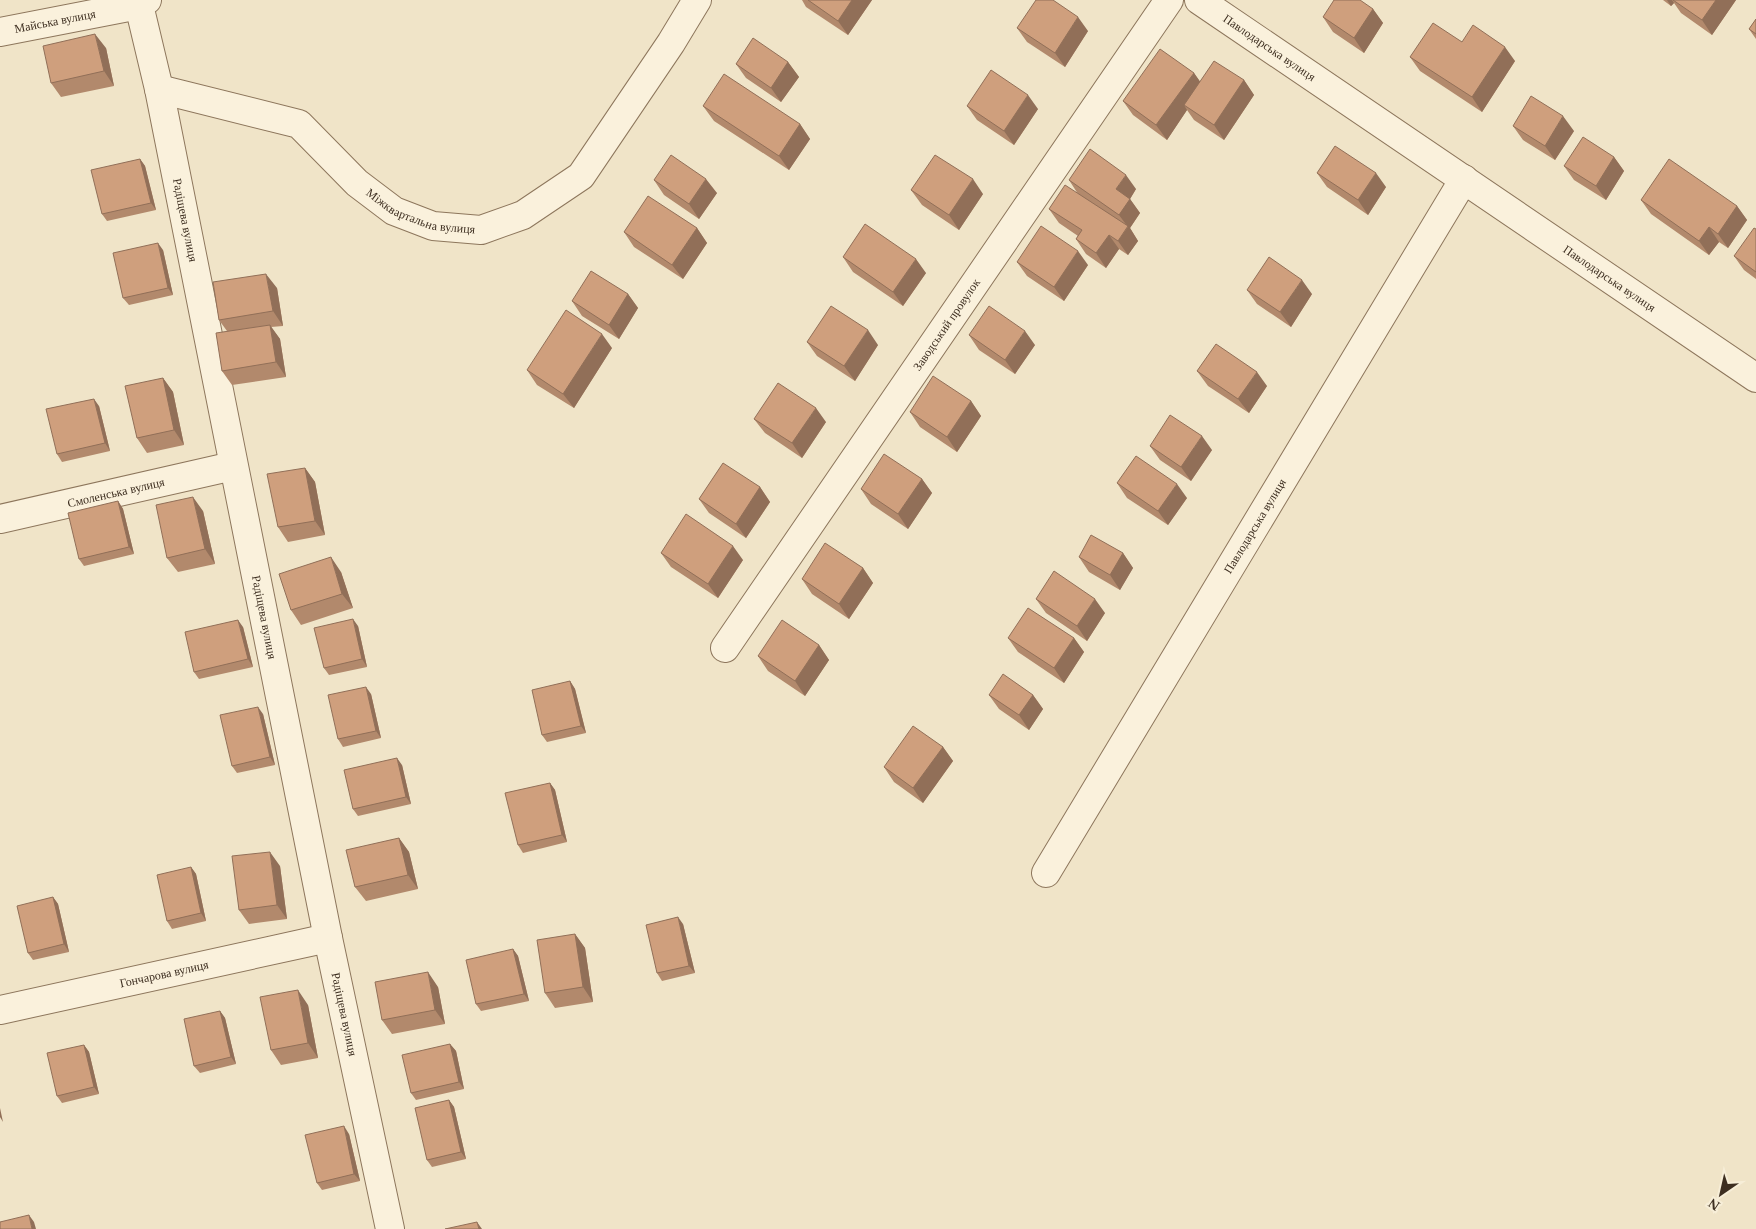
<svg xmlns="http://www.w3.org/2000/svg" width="1756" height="1229" font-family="Georgia,serif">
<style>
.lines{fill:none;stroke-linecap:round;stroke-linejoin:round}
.minor-casing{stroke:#8d765c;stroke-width:30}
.minor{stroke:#faf1dc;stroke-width:28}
.wall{fill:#b2896c}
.shaded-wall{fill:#916f58}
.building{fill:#cf9f7d;stroke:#916f58}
.labels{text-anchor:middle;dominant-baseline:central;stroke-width:4.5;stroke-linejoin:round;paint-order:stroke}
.street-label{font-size:12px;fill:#3d2e20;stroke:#f7eed8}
</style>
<rect width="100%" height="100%" fill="#f0e4c8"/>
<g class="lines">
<g class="minor-casing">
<g id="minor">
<path id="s1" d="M1199,0l557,378"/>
<path id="s2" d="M139,5l20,84 169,849 62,291"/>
<path id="s3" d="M0,32l139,-27 8,-5"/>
<path id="s4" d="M159,89l140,35 58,59 37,28 39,15 48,4 42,-15 58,-39 90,-133 26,-43"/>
<path id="s5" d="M0,519l233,-53"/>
<path id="s6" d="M725,648l444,-648"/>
<path id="s7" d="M1046,873l418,-694"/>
<path id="s8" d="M0,1010l328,-72"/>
</g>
</g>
<use href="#minor" class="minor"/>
</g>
<path class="wall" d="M802,0h70l-24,35 -42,-28z
M1663,0h73l-24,35 -31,-22 -7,-10 -3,3z
M1373,9l10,14 -19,30 -31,-21 -10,-15z
M1756,19v20l-7,-10z
M1017,28l71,3 -23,36 -38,-25z
M1462,42l53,19 -33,51 -62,-41 -10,-14z
M106,48l8,38 -53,11 -10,-14z
M788,62l11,15 -18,25 -35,-24 -10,-14z
M1194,73l6,9 44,-2 10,15 -30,45 -30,-20 -7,-10 -20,30 -34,-25 -10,-14z
M703,106l97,18 10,15 -21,31 -75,-49z
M967,106l71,3 -24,36 -37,-25z
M1513,126l61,5 -19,29 -32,-20z
M1614,157l10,14 -18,29 -32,-20 -10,-14z
M140,159l5,7 11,44 -49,11 -5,-7z
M1317,173l69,14 -18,28 -41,-28z
M654,180l63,13 -18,26 -35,-24z
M1069,180l67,9 -6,10 10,14 -10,15 8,13 -10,14 -9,-6 -13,19 -20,-14 -10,-15 2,-3 -19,-13 -10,-14 29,-15z
M911,190l72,4 -24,36 -37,-25z
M1641,200l96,6 10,14 -19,28 -9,-6 -10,13 -58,-41z
M697,228l10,15 -24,36 -49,-32 -10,-15z
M1756,229v50l-12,-9 -10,-14z
M163,250l10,45 -44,10 -6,-7z
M843,257l83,16 -23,33 -50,-34z
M1017,262l71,3 -24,36 -37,-25z
M277,288l6,38 -12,1 9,12 6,38 -54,8 -10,-14 5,-40 -8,-11z
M1247,290l65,4 -21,33 -34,-23z
M628,294l10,14 -19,31 -37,-23 -10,-15z
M969,335l66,10 -20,29 -36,-24z
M807,342l71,3 -23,36 -38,-25z
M612,348l-38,60 -37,-23 -10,-15z
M1197,371l70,15 -18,27 -41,-27z
M163,378l10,14 11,53 -37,8 -10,-15z
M971,401l10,15 -24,36 -37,-25 -10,-15z
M99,406l11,45 -48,11 -5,-8z
M754,419l72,3 -24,36 -37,-25z
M1150,446l62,4 -21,31 -31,-21z
M305,468l10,14 10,53 -37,7 -10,-15z
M922,479l10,14 -24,36 -37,-25 -10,-15z
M1117,483l70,15 -19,27 -41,-27z
M760,487l10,15 -24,36 -37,-25 -10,-14z
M118,501l5,8 11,45 -50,12 -5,-7z
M203,511l12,53 -37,8 -11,-14z
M661,553l82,7 -25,38 -47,-31z
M1123,553l10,15 -13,22 -31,-18 -10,-15z
M863,568l10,15 -24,36 -37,-25 -10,-15z
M341,572l12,36 -52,17 -10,-15z
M1036,599l69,14 -18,28 -41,-28z
M358,626l9,41 -38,8 -5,-7z
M243,627l10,40 -54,12 -5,-7z
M1008,638h66l10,14 -20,31 -46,-31z
M819,645l10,15 -24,36 -37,-25 -10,-15z
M570,681l5,8 11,44 -39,9 -5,-7z
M371,694l10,44 -38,9 -5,-8z
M989,695h44l10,14 -14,21 -30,-21z
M263,714l12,51 -38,8 -5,-7z
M943,747l10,14 -30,42 -29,-21 -10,-15z
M402,765l9,39 -53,12 -5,-7z
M550,783l5,7 12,52 -44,11 -5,-8z
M399,838l10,14 9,37 -52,12 -11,-14z
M280,866l7,53 -38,5 -10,-14z
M191,867l5,7 10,47 -34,8 -5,-8z
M53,897l5,7 11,48 -36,8 -5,-7z
M683,924l12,49 -33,8 -5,-8z
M575,934l10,14 8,54 -38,6 -10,-15z
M513,949l5,7 11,45 -48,10 -5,-7z
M438,987l7,37 -53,10 -10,-14z
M308,1005l10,53 -37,7 -10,-15z
M220,1011l5,7 11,46 -36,9 -6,-7z
M450,1044l6,7 8,38 -48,11 -5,-7z
M84,1045l5,7 10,42 -37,9 -5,-7z
M449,1100l5,7 12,52 -34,8 -5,-7z
M349,1134l11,47 -38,9 -5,-7z"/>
<path class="shaded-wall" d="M852,0h20l-24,35 -10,-14z
M1667,0h5l2,3 -3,3z
M1716,0h20l-24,35 -10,-15z
M1373,9l10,14 -19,30 -10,-15z
M1078,17l10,14 -23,36 -10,-14z
M95,34l11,14 8,38 -10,-15z
M1505,47l10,14 -33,51 -10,-15z
M788,62l11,15 -18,25 -10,-14z
M1194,73l10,14 -20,18 3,5 -20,30 -11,-15z
M1244,80l10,15 -30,45 -10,-15z
M1028,95l10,14 -24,36 -10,-14z
M1563,116l11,15 -19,29 -10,-14z
M800,124l10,15 -21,31 -10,-14z
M1614,157l10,14 -18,29 -10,-14z
M140,159l5,7 11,44 -5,-7z
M1376,173l10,14 -18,28 -10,-15z
M1126,175l10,14 -6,10 10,14 -10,15 8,13 -10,14 -10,-14 10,-14 -9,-12 -3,-26z
M706,179l11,14 -18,26 -10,-15z
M973,179l10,15 -24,36 -10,-15z
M1737,206l10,14 -19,28 -10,-14z
M1709,227l10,15 -10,13 -10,-14z
M697,228l10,15 -24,36 -11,-14z
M1109,235l10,14 -13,19 -10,-15z
M158,243l5,7 10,45 -5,-7z
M1078,251l10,14 -24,36 -10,-14z
M916,259l10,14 -23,33 -10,-14z
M266,274l11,14 6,38 -10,-15z
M1302,280l10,14 -21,33 -11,-15z
M628,294l10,14 -19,31 -10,-14z
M270,325l10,14 6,38 -10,-15z
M868,330l10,15 -23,36 -11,-15z
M1025,331l10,14 -20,29 -10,-14z
M602,334l10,14 -38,60 -11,-14z
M1257,372l10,14 -18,27 -11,-14z
M163,378l10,14 11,53 -10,-15z
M94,399l5,7 11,45 -5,-8z
M971,401l10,15 -24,36 -10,-15z
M816,408l10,14 -24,36 -10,-15z
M1202,436l10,14 -21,31 -10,-14z
M305,468l10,14 10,53 -10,-14z
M922,479l10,14 -24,36 -10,-15z
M1177,484l10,14 -19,27 -10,-14z
M760,487l10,15 -24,36 -10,-14z
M193,497l10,14 12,53 -10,-15z
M118,501l5,8 11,45 -5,-7z
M733,546l10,14 -25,38 -10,-14z
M1123,553l10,15 -13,22 -10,-15z
M331,557l10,15 12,36 -11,-14z
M863,568l10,15 -24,36 -10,-15z
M1095,599l10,14 -18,28 -10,-15z
M353,619l5,7 9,41 -5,-8z
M238,620l5,7 10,40 -5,-8z
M1074,638l10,14 -20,31 -10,-15z
M819,645l10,15 -24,36 -10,-15z
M570,681l5,8 11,44 -5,-7z
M366,687l5,7 10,44 -5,-7z
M1033,695l10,14 -14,21 -10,-15z
M258,707l5,7 12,51 -5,-8z
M943,747l10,14 -30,42 -10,-15z
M397,758l5,7 9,39 -5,-7z
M550,783l5,7 12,52 -5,-7z
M399,838l10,14 9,37 -10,-14z
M270,852l10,14 7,53 -10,-14z
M191,867l5,7 10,47 -5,-8z
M53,897l5,7 11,48 -5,-8z
M678,917l5,7 12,49 -6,-7z
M575,934l10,14 8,54 -10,-15z
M513,949l5,7 11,45 -5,-7z
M428,972l10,15 7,37 -10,-14z
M298,990l10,15 10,53 -10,-15z
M220,1011l5,7 11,46 -5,-7z
M450,1044l6,7 8,38 -5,-7z
M84,1045l5,7 10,42 -5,-7z
M449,1100l5,7 12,52 -5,-7z
M0,1108l3,14 -3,-5z
M344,1126l5,8 11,47 -6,-7z
M29,1215l5,7 2,7h-4z
M477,1222l5,7h-3z"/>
<path class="building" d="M808,0h44l-14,21z
M1036,0h17l25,17 -23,36 -38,-25z
M1334,0h26l13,9 -19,29 -31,-21z
M1673,0h43l-14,20z
M1756,19v15l-7,-5z
M1433,23l29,19 11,-17 32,22 -33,50 -62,-40z
M95,34l9,37 -53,12 -8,-37z
M753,38l35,24 -17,26 -35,-24z
M1160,49l34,24 -38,52 -33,-24z
M1214,61l30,19 -30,45 -30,-20z
M991,70l37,25 -24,36 -37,-25z
M724,74l76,50 -21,32 -76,-50z
M1531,96l32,20 -18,30 -32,-20z
M1583,137l31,20 -18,29 -32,-20z
M1335,146l41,27 -18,27 -41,-27z
M1090,149l36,26 -10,14 14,10 -11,16 -50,-35z
M671,155l35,24 -17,25 -35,-24z
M935,155l38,24 -24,36 -38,-25z
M140,159l11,44 -49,11 -11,-44z
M1669,159l68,47 -19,28 -9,-7 -10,14 -58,-41z
M1065,185l63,41 -10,15 -9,-6 -13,18 -20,-14 6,-9 -33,-21z
M648,196l49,32 -25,37 -48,-33z
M865,224l51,35 -23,33 -50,-35z
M1041,226l37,25 -24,36 -37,-25z
M1754,228l2,1v43l-22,-16z
M158,243l10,45 -45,10 -10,-45z
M1269,257l33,23 -22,32 -33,-22z
M591,271l37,23 -19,31 -37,-24z
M266,274l7,37 -54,9 -6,-38z
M831,306l37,24 -24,36 -37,-24z
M989,306l36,25 -20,29 -36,-25z
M566,310l36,24 -39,60 -36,-24z
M270,325l6,37 -54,9 -6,-38z
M1216,344l41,28 -19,27 -41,-28z
M933,376l38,25 -24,36 -37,-25z
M163,378l11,52 -37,8 -12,-52z
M778,383l38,25 -24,35 -38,-24z
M94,399l11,44 -48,11 -11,-45z
M1170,415l32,21 -21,31 -31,-21z
M884,454l38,25 -24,35 -37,-25z
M1136,456l41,28 -19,27 -41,-28z
M723,463l37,24 -24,37 -37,-25z
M305,468l10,53 -37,6 -11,-53z
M193,497l12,52 -38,9 -11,-53z
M118,501l11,46 -50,12 -11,-46z
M686,514l47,32 -25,38 -47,-31z
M1091,535l32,18 -13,22 -31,-18z
M825,543l38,25 -24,36 -37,-25z
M331,557l11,37 -51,16 -12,-36z
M1054,571l41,28 -18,27 -41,-27z
M1028,608l46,30 -20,30 -46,-30z
M353,619l9,40 -38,9 -10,-40z
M238,620l10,39 -54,13 -9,-40z
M782,620l37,25 -24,36 -37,-25z
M1003,674l30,21 -14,20 -30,-20z
M570,681l11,45 -39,9 -10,-45z
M366,687l10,44 -38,8 -10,-44z
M258,707l12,50 -38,9 -12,-51z
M913,726l30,21 -30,41 -29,-21z
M397,758l9,39 -53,12 -9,-39z
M550,783l12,52 -44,10 -13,-52z
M399,838l9,37 -53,12 -9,-37z
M270,852l7,53 -38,5 -7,-54z
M191,867l10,46 -34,8 -10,-46z
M53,897l11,47 -36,9 -11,-47z
M678,917l11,49 -32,7 -11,-48z
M575,934l8,53 -38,6 -8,-53z
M513,949l11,45 -48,10 -10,-44z
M428,972l7,38 -53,10 -7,-38z
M298,990l10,53 -37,7 -11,-53z
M220,1011l11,46 -37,9 -10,-47z
M450,1044l9,38 -48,11 -9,-38z
M84,1045l10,42 -37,9 -10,-43z
M449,1100l12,52 -34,8 -12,-52z
M344,1126l10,48 -37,9 -12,-48z
M29,1215l3,14h-32v-7z
M477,1222l2,7h-34z"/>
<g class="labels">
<g class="street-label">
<text stroke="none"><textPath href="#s3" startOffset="56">Майська вулиця</textPath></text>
<text stroke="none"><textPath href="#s1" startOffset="85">Павлодарська вулиця</textPath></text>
<text stroke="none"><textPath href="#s4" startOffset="299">Міжквартальна вулиця</textPath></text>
<text stroke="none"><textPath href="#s2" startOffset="220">Радіщева вулиця</textPath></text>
<text stroke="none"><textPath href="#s1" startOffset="496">Павлодарська вулиця</textPath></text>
<text stroke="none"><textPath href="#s6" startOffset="392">Заводський провулок</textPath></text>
<text stroke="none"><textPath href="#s5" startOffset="119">Смоленська вулиця</textPath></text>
<text stroke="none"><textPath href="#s7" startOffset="405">Павлодарська вулиця</textPath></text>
<text stroke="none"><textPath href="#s2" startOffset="625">Радіщева вулиця</textPath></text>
<text stroke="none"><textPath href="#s8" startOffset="168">Гончарова вулиця</textPath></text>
<text stroke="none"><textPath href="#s2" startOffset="1030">Радіщева вулиця</textPath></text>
</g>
</g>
<g transform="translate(1721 1194) rotate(214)" stroke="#f7eed8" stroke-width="4" paint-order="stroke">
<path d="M0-4L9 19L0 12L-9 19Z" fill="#3d2e20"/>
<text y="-8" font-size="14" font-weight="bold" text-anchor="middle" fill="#3d2e20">N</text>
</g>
</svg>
